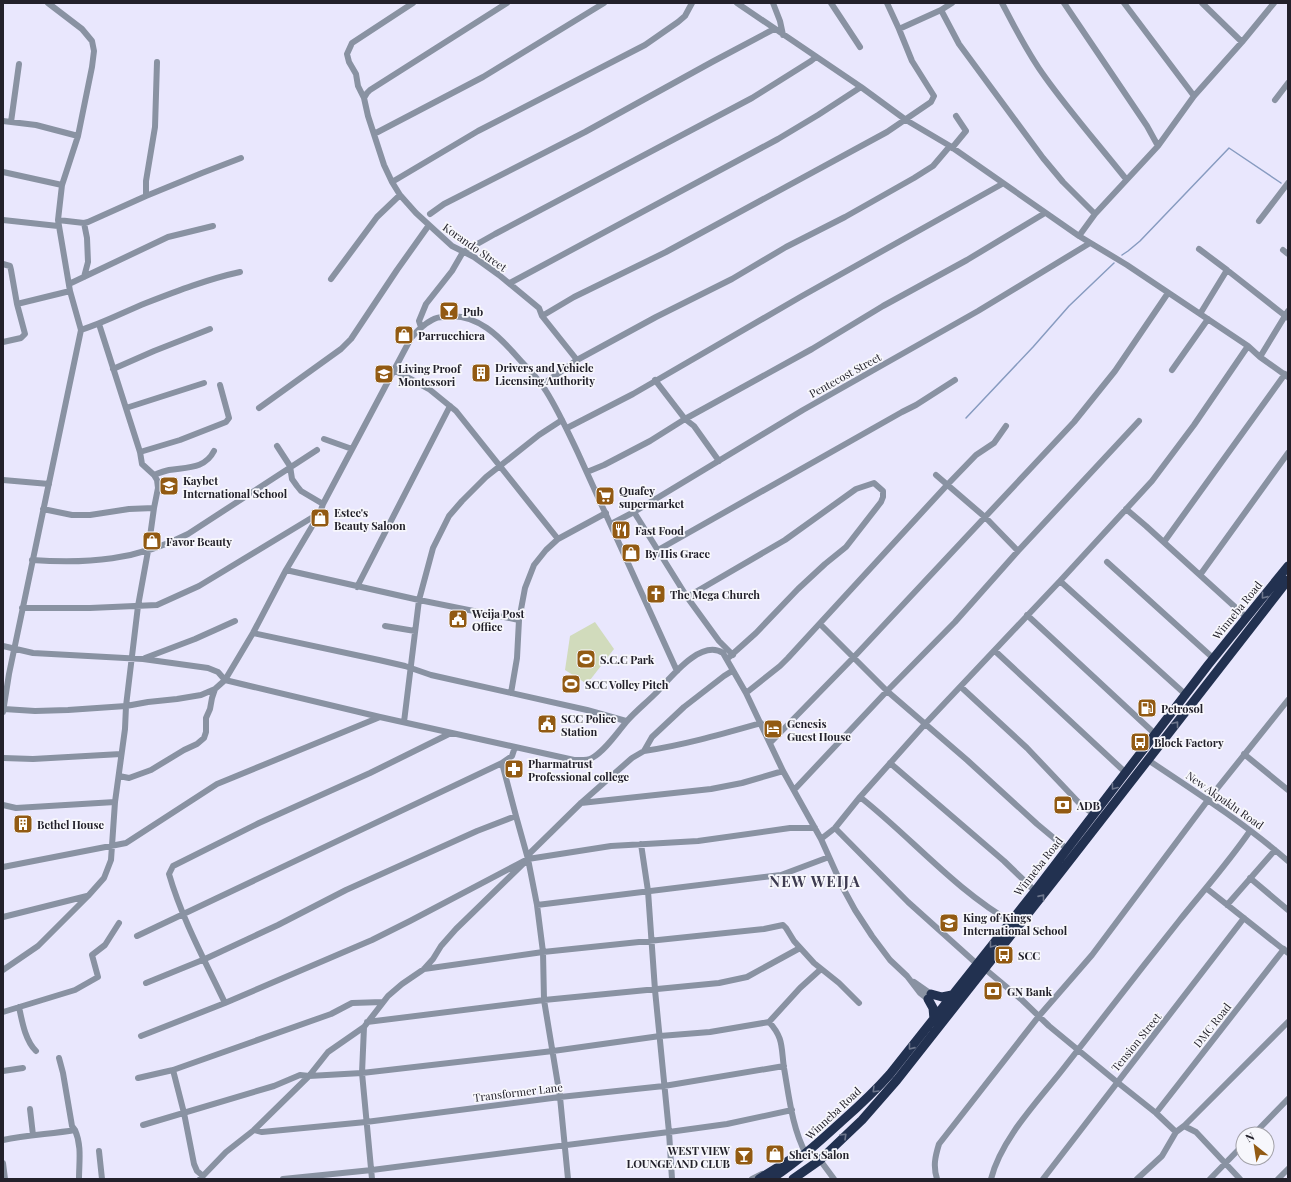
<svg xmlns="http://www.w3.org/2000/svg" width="1291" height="1182" font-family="'Playfair Display',serif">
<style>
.pitch{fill:#d1dbbc}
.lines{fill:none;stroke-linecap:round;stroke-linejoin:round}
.stream{stroke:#879bc0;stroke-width:1.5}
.minor{stroke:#8992a2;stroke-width:6}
.highway{stroke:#223150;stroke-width:9}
.oneway{stroke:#6d768c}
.labels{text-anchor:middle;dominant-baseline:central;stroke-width:3.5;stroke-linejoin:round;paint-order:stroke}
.street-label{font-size:11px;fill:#23212b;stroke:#f7f7fc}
.poi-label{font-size:11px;font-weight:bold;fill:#23212b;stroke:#f7f7fc;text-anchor:start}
.district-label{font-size:15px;font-weight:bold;letter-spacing:1px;fill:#3e3b51;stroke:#f7f7fc}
</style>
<rect width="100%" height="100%" fill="#e9e7fd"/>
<path class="pitch" d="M595,622l19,27 -27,35 -22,-14 5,-34z"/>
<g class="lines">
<path class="stream" d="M1122,255l6,-4 12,-10 89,-93 52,35
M966,418l67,-71 36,-41 45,-43"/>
<path class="minor" d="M507,3l-137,87 -3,3 -3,5 4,18 16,49 8,17 8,13 16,18 36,33 22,11 25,18 40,33 3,8 35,44
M737,3l124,84 45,33 44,26 129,90 48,29 121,81 12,11 28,20
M773,3l7,18 3,14
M831,3l29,44
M1002,3c13,25 26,51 43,74 25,35 54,68 81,102
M1064,3l83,123 11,20
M1124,3l70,93
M1202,3l40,39
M941,10l18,34 84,114 20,24 32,32
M899,29l42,-19 11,-7
M364,98l-6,-12 -2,-12 -7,-12 -2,-8 5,-11 61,-40
M1275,100l13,-17
M3,121l33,4 42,11
M11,122l8,-58
M374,134l109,-57 121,-74
M952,148l14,-17 -10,-15
M3,172l59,13
M392,182l86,-51 167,-86 33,-23 7,-6 7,-13
M146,196l56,-23 39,-15
M430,214l14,-10 141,-72 127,-70 62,-33
M3,220l55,6
M58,220l26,3 4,-1 58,-26v-15l9,-54 2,-65
M1259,221l29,-38
M1079,236l16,-22 63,-68 36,-50 48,-54 32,-39
M1199,249l28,21
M1283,250l5,4
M3,264l7,2 1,4 6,34 8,30 -4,4 -18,4
M84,277l4,-15 -1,-24 -3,-15
M331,279l46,-62 23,-22
M510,283l268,-144 40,-24 43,-28
M69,284l99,-47 45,-11
M17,304l53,-13
M1200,314l27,-44 61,48
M542,316l32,-19 92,-45 221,-120 44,-30 3,-6 -22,-35 -13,-32 -12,-26
M421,327l-2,-6 7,-17 26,-33 11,-19 32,-18 257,-136 59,-37 5,-4
M81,330c22,-7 43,-18 65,-27 31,-12 62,-24 94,-31
M1260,357l28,-46
M113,369l41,-18 56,-22
M394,370l35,19 27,22 102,128
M1172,370l36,-51
M655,380l30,39 9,7 25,35
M542,385l35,-25 79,-43 76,-38 54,-32 59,-30 69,-39 19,-12 17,-20
M126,408l78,-25
M259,408l82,-59 10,-10 46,-69 32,-45
M567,428l66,-34 169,-98 200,-112
M324,439l28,10
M277,446l13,20 2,13 5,7 4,5 22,13
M140,452l40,-12 46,-18 3,-4 -9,-33
M587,472l17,-7 46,-24 35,-22 127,-70 71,-43 84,-46 78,-47
M154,475c5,-2 10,-4 15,-5 18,-3 36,-1 45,-19
M936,475l50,43 32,33
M3,480l46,4
M43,509l29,6h18l39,-6 25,-1
M1126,509l20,17 100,91
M634,512l53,85 32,44 14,14
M611,524l23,-12 169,-102 175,-99 112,-68
M1164,542l121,-168
M658,550l244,-138 14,-7 39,-25
M32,560c56,4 106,0 156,-26l129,-84
M1107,562l106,96
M286,570l133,30 100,20
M1200,575l88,-122
M1060,581l125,113
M357,587l93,-181
M687,597l98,-57 71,-51 18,-6 9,8v6l-2,5 -35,45 -21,17 -27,25 -42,44 -29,26
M22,608h68l67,-3 42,-19 119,-72
M1027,615l127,118
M820,624l67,67 80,69 70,64 30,25
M385,626l30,5
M253,633l126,27 26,6 26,9 156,35 39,11
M3,646l30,7 110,6 65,9 10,4 7,8 29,7 126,30 194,43c6,0 13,1 18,-2 14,-8 26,-27 36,-38 8,-9 18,-17 27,-26 14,-14 45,-56 68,-41l23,40 37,78 38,68 22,49 12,22 17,26 18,24 17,16 13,17 10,8
M995,651l130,121
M145,658l50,-19 40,-18
M961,687l66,61 55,58 12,8
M511,693l6,-35 2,-38 6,-32 9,-23 12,-15 12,-11 48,-26
M746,693l34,-27 8,-8 160,-174 28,-29 18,-12 12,-17
M4,709l31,2 33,-1 58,-4 22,-4 29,-3 24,-4 14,-6 10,-9 28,-47 33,-63 34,-57 3,-9 88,-166c6,-7 13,-14 21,-18 3,-2 8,-3 12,-3 32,-6 57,21 76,43 9,10 19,19 26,31 12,19 22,41 32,62l99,218
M3,712l6,-38 72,-344 -11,-39 -12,-71 4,-35 16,-49 14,-69 2,-16 -2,-10 -10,-12 -34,-26
M404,722l15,-122 14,-52 16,-32 13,-15 24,-24 53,-42 23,-15
M770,743l83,-85 221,-236 41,-51 53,-78
M644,751c40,-6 78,-17 117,-28
M1244,754l44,36
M3,758l30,1 88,-5
M1148,760c48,32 96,63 140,101
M890,763l114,98 31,30
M119,776l10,2 22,-8 33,-20 13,-6 7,-6 2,-6v-14l4,-9 2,-11 3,-9
M794,790l93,-99 68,-69 63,-71 121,-130
M860,797c52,41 95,93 153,126
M581,803l130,-14 31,-6 41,-12
M3,805l13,3 99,-6
M516,816l12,43 9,46 6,47 1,48 16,97 8,82
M835,828l73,74 69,62
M821,839l14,-11 25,-31 65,-73 135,-143 92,-100 42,-56 54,-79
M641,844l7,47 7,99 14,142 3,47
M3,867l123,-24 91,-59 163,-67
M1250,878l38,32
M1206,888l82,65
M537,905l244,-30 48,-18
M1227,905l48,-55
M3,917l84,-21
M137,936l365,-173 10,-7 3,-9
M424,969l119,-17 221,-23 19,-4 3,3 8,13 20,22 25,20 20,20
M985,969l37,31 27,26 68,56 39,31 20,19
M3,970l35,-24 50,-50 16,-18 7,-18 4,-58 10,-73 1,-23 12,-100 10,-55 6,-43 4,-20 -1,-8 -3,-5 -12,-11 -2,-12 -41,-128
M914,982l20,14
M146,983l59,-24 73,-34 68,-35 131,-59 39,-15 -14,-53
M225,1003c-20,-42 -43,-84 -56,-129l4,-8 86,-43 111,-50 81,-40
M19,1007c3,14 6,33 17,44
M3,1012l72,-22 23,-13 -6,-22 13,-10 14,-22
M367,1022l177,-22 175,-17 28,-6 53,-29
M769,1022c15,16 12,26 15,46 5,28 8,60 22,86
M364,1027l-2,46 10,106
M141,1036l84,-33 147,-63 38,-19 118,-62 83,-13 87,-5 92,-13h25
M173,1070l11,43 10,51 3,7 6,5
M3,1071l20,-3
M138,1078l35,-8 158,-56 21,-11 31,-1
M30,1109l3,26
M1156,1113l128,-164
M143,1125l131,-39 26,-11 9,1 53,-3 191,-22 107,-15 50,-4 59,-10 31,-34 21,-19
M1184,1126l12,6 44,47
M75,1130c7,16 4,32 4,49
M254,1130l8,2 104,-10 194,-25 104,-11 120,-20
M1254,1134l34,-35
M3,1140c24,-5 48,-6 72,-10l-3,-4 -9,-53 -4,-15
M99,1151l3,28
M820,1160l14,19
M3,1163l2,16
M200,1179l26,-27 28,-22 55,-54 19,-24 36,-25 24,-31 14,-12 22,-15 9,-10 8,-13 15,-17 72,-70 2,-6 51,-50 51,-45 12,-7 8,-14 32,-30 40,-31 8,-5
M283,1179l89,-9 297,-38 58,-8 65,-14
M752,1179l10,-5
M937,1179c-4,-13 -2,-22 2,-35l100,-128 53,-61 116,-155 80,-100
M991,1179c10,-40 47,-78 72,-110 39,-50 77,-99 116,-148 24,-30 49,-58 71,-90
M1043,1179l201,-261
M1137,1179l25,-23 14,-24 8,-6 104,-104
M1210,1179l33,-34
M1278,1179l10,-10"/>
<path class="highway" d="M931,994l11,3 10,-2
M928,999l5,9 1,11
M759,1179l37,-23
M771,1179c26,-17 48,-37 71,-58 17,-15 33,-30 48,-47l145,-183 173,-226 80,-99
M793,1179l27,-19 42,-40 35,-40 163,-207 228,-293"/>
</g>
<defs><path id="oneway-chevron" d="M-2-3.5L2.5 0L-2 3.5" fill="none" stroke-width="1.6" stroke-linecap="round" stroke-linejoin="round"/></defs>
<g class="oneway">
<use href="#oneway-chevron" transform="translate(1264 596) rotate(129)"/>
<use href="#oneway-chevron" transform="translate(1176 724) rotate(-52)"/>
<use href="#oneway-chevron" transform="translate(1114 787) rotate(127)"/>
<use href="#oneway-chevron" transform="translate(1042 897) rotate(-51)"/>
<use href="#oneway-chevron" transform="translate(992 945) rotate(128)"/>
<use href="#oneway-chevron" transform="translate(911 1047) rotate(129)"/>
<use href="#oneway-chevron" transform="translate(875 1090) rotate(135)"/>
<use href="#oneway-chevron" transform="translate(844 1136) rotate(-44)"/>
</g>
<defs>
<g id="bar-square" transform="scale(1)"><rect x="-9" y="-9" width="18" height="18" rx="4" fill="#925a13" stroke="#f7f7fc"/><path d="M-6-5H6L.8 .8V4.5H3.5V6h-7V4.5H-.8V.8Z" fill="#fff"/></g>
<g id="shop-square" transform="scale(1)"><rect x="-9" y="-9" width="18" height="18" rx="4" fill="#925a13" stroke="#f7f7fc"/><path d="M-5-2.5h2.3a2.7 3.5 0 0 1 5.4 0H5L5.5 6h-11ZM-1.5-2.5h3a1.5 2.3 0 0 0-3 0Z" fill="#fff"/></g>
<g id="building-square" transform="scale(1)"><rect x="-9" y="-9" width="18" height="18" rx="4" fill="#925a13" stroke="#f7f7fc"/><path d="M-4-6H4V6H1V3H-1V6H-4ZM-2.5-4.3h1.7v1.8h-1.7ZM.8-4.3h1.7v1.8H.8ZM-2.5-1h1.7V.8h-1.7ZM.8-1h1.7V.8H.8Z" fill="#fff"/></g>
<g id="school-square" transform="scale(1)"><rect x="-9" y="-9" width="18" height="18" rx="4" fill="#925a13" stroke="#f7f7fc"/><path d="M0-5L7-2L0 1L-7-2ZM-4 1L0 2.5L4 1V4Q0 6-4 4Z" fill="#fff"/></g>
<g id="supermarket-square" transform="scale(1)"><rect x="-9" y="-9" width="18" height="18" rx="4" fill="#925a13" stroke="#f7f7fc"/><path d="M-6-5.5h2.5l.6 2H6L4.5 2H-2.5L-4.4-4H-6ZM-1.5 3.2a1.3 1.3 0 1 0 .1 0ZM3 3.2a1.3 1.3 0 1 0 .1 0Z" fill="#fff"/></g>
<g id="restaurant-square" transform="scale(1)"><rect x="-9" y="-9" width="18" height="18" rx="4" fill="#925a13" stroke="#f7f7fc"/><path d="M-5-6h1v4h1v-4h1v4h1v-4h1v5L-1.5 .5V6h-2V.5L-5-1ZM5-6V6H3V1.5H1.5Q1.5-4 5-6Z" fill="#fff"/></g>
<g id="church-square" transform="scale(1)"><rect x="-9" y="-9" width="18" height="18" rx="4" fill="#925a13" stroke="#f7f7fc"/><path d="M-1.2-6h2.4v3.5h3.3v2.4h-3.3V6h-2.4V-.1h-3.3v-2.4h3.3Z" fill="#fff"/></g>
<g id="civic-square" transform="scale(1)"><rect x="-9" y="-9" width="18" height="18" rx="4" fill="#925a13" stroke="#f7f7fc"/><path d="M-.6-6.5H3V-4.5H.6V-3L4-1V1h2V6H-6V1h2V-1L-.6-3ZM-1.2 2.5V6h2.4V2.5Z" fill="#fff"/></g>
<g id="stadium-square" transform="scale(1)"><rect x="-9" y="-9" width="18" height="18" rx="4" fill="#925a13" stroke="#f7f7fc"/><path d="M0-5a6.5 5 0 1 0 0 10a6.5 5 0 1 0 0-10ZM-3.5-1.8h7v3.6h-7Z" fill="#fff"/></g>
<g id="fuel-square" transform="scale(1)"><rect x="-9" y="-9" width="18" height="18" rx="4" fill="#925a13" stroke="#f7f7fc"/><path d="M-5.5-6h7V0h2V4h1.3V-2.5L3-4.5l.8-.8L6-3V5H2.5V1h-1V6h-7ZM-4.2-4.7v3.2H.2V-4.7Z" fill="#fff"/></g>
<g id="hotel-square" transform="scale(1)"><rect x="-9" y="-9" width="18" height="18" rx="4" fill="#925a13" stroke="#f7f7fc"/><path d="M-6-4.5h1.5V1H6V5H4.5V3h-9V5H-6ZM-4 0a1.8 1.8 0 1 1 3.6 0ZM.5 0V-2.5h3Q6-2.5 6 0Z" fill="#fff"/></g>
<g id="bus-square" transform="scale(1)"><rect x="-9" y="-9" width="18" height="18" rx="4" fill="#925a13" stroke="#f7f7fc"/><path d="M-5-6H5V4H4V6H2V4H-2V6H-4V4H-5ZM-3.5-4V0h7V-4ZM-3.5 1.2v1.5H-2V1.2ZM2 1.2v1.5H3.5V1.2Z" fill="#fff"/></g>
<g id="pharmacy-square" transform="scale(1)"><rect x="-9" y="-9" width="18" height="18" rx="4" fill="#925a13" stroke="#f7f7fc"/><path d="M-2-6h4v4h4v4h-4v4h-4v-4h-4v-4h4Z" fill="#fff"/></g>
<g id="bank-square" transform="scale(1)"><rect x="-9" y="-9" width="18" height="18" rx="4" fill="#925a13" stroke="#f7f7fc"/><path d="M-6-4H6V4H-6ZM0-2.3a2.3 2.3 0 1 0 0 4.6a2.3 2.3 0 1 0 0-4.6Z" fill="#fff"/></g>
</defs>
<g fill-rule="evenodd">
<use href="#bar-square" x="449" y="311"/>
<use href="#shop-square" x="404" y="335"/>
<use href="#building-square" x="481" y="373"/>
<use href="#school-square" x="384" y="374"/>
<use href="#school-square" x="169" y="486"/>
<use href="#supermarket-square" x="605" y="496"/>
<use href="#shop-square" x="320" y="518"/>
<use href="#restaurant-square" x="621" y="530"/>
<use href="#shop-square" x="152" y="541"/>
<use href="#shop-square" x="631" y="553"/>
<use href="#church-square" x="656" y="594"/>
<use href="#civic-square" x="458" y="619"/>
<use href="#stadium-square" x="586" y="659"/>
<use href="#stadium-square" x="571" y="684"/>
<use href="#fuel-square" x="1147" y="708"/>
<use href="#civic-square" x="547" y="724"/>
<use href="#hotel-square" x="773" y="729"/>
<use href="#bus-square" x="1140" y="742"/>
<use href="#pharmacy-square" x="514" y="769"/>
<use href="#bank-square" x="1063" y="805"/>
<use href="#building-square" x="23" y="824"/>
<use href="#school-square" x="949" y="923"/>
<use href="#bus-square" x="1004" y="955"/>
<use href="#bank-square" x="993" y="991"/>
<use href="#shop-square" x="775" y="1154"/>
<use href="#bar-square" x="744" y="1156"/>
</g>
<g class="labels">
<g class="street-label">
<text transform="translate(475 247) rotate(35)">Korando Street</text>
<text transform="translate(845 375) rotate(-29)">Pentecost Street</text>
<text transform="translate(1237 610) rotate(-51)">Winneba Road</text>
<text transform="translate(1225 800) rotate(35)">New Akpaklu Road</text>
<text transform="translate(1038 866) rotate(-52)">Winneba Road</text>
<text transform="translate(1212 1025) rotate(-52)">DMC Road</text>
<text transform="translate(1136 1042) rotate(-51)">Tension Street</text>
<text transform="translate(518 1092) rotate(-7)">Transformer Lane</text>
<text transform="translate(833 1113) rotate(-43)">Winneba Road</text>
</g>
<g class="poi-label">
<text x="463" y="311">Pub</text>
<text x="418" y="335">Parrucchiera</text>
<text x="495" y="367">Drivers and Vehicle<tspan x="495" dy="13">Licensing Authority</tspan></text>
<text x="398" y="368">Living Proof<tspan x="398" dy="13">Montessori</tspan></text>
<text x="183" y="480">Kaybet<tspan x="183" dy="13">International School</tspan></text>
<text x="619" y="490">Quafey<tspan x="619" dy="13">supermarket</tspan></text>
<text x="334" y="512">Estee's<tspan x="334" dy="13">Beauty Saloon</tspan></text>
<text x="635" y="530">Fast Food</text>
<text x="166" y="541">Favor Beauty</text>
<text x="645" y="553">By His Grace</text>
<text x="670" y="594">The Mega Church</text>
<text x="472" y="613">Weija Post<tspan x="472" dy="13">Office</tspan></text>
<text x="600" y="659">S.C.C Park</text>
<text x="585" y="684">SCC Volley Pitch</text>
<text x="1161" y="708">Petrosol</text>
<text x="561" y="718">SCC Police<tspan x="561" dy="13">Station</tspan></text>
<text x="787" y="723">Genesis<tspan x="787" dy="13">Guest House</tspan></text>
<text x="1154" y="742">Block Factory</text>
<text x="528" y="763">Pharmatrust<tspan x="528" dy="13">Professional college</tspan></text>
<text x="1077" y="805">ADB</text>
<text x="37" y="824">Bethel House</text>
<text x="963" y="917">King of Kings<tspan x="963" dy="13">International School</tspan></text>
<text x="1018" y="955">SCC</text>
<text x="1007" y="991">GN Bank</text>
<text x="730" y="1150" text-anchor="end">WEST VIEW<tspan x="730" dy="13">LOUNGE AND CLUB</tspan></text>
<text x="789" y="1154">Shei's Salon</text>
</g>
<g class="district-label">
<text x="815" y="881">NEW WEIJA</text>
</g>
</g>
<rect width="1291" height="1182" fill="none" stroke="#23212b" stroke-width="8"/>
<g transform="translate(1255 1146) rotate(330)"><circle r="19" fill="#f7f7fc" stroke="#a2a1a8"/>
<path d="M0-3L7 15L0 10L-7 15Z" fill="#925a13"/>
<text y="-6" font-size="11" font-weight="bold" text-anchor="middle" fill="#23212b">N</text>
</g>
</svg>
